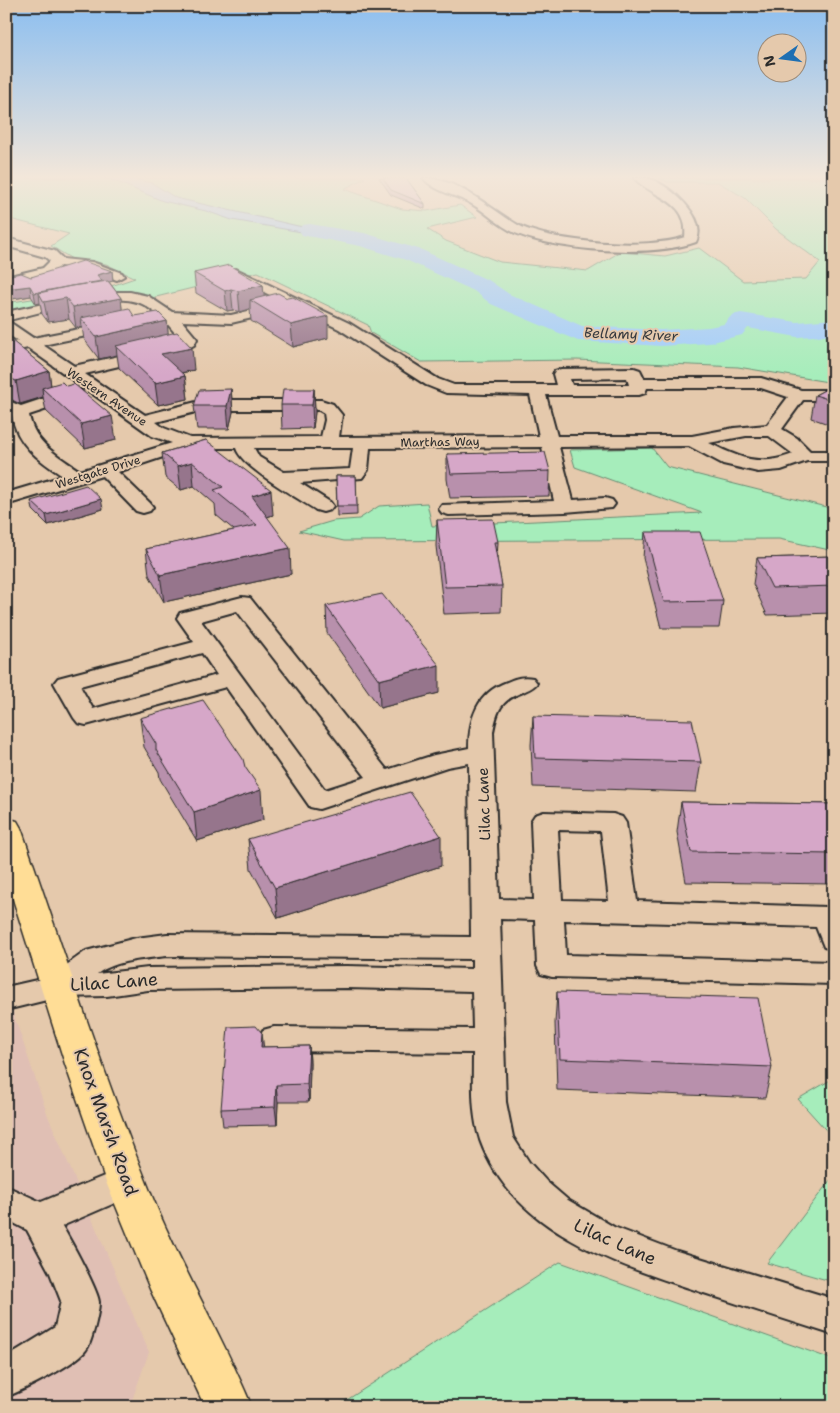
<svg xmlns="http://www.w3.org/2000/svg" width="840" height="1413" font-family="'Shantell Sans',sans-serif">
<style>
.built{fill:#e0bfb4}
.green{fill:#a6edbb;stroke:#688c73}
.water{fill:#a0cdfb;stroke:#718ca8}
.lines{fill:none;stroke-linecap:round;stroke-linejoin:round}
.river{fill:#a0cdfb;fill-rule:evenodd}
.minor-casing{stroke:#2b2b2b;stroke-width:4}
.major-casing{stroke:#2b2b2b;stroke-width:3}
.minor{fill:#e5c9ac;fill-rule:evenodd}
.major{fill:#ffdd96;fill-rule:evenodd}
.wall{fill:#b890ac;stroke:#2b2b2b}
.shaded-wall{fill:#96758c;stroke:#2b2b2b}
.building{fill:#d6a7c8;stroke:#2b2b2b}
.labels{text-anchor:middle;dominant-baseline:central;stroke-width:4;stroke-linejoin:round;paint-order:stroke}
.far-street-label{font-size:12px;fill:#2b2b2b;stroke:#e5c9ac}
.far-water-label{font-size:14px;font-style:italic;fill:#373b40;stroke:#e5c9ac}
.street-label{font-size:15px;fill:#2b2b2b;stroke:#e5c9ac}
.near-street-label{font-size:18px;fill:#2b2b2b;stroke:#e5c9ac}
</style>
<rect width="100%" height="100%" fill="#e5c9ac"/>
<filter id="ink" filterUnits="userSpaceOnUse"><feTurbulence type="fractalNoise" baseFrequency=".02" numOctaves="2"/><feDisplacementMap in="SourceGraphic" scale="10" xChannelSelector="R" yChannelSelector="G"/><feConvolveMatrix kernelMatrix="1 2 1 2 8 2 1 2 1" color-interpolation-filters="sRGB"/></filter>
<g filter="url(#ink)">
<path class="built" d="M6,992l42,124 101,236 -18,51 -6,4h-119z"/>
<path class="green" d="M6,178h359l-21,11 58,20 25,2 33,-6 17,12 -50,12 19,12 54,21 88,9 32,-19 45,4 34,-8 44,33 63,-2 14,-17 -44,-33 -31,-31 -27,-16h-50l-9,-4h175v205l-96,-16 -161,-7 -156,2 -50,-29 -3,-8 -110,-53 -106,26 -34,-5 -43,5 -69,14v-9l102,-16 27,-9 -29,-14 -34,-5 -21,-13 18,-12 -63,-16z
M652,448l15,19 167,42v42l-55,-12 -435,2 -45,-10 34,-10 26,-2 20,-13 48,-3 5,23 270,-13 -127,-46 -5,-17z
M834,1078v61l-36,-40z
M834,1175v107l-67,-19z
M560,1262l274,98v47h-498z"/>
<path class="water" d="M103,178h26l23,5 24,15 122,28 41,6 25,8 -51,-6 -81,-14 -26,-9 -43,-10 -46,-19z"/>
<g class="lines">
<path class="river" d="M310,224l54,9 58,17 68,31 19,13 73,32 79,4 48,-3 15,-3 8,-9 9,-2 56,9 37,-3v16l-37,2 -49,-9 -6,7 -33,8 -48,3 -83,-5 -87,-37 -17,-13 -68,-31 -46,-14 -58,-11 -3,-5 3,-5z"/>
<g class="minor-casing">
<path id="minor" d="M423,178c35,0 67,31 95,47 35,18 131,25 167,12 4,-38 -33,-39 -51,-59 5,0 11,-1 16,1 19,6 59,39 46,63 -45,16 -137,9 -181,-9 -17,-8 -29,-21 -45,-30 -15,-8 -36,-12 -47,-25z
M6,238l49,13 8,8 29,3 30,11 2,3 -7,4 -28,-10 -29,-4 -7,8 -47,11v-8l37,-9 7,-7 -5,-4 -39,-11z
M236,269l113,54 89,56 16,6h102l-3,-11 2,-3 6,-2 73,-1 6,2 4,8h117l40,12h33v10h-31l-21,29 15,9 13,13h24v10h-27l-26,9 -23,2 -35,-8 -34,-18 -130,1 14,53 32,-2 7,2 3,4 -3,4 -47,4 -116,3 -7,-2 -3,-4 3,-4 112,-4 -12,-54 -172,1 -2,22 -6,8 -62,5 30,19 3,4 -3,4 -7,2 -7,-2c-18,-12 -75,-43 -80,-62h-46l-72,24 32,31 3,4 -3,4 -7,2 -7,-2 -34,-35 -96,29v-12l57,-17c-23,-15 -47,-32 -51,-61l-6,-3v-12l15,6 48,-16h12l2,4 -2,4 -52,17c5,28 29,41 51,56l92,-28 -20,-7 -124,-88 -22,5v-10l12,-2 -12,-8v-11l5,1 22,15 82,-16 5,1 2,3 -2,3 -77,16 31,21 99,-22 8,-4 -16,-19 -10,-1 -2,-3 3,-4c-5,-3 -10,-8 -16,-10 -32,-12 -101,10 -134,18v-9l69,-15 38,-5h17l18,4 24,16 59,3 51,-12 5,1 2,3 -2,3 -56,13 -49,-2 15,18 -3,6 -11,6 -98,23 60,41 59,-15h117l12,4 9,11 -3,22 200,-1 -9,-41 -84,-2 -20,-8 -87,-56 -108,-53 -2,-3 2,-3zM627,378l2,7h-57l-2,-6zM647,388h114l27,9 -21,28 -33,3 -42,8h-135l-11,-41h93l6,-2zM204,410h115l5,3 1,7 -4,17 -131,1 -26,-10 -8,-6zM746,436h23l24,18c-34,13 -53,4 -84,-11zM254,448h99l-3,21 -66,3 -25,-15z
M242,597l8,1 137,172 47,-15 35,-7c0,-30 8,-55 38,-66 9,-4 16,-6 26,-4l4,5c-4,5 -8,6 -14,9 -22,8 -26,18 -30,40l6,167 35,1 -3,-79 4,-6 9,-3 69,2 9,3 4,6 11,78 190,6 7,2v41l-10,-3 -8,-20 -252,-7 2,35 268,7v22l-282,-7 -11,-3 -4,-8 -2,-46 -35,-1 6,183 7,35 16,25 18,20 21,18 46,27 63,24 157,48v36c-44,-14 -87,-28 -130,-42 -85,-28 -191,-60 -224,-153 -9,-28 -7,-58 -7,-87l-199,-2 -11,-3 -5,-9 5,-9 11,-3 199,2 -1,-38 -125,-3 -199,2 -41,6 -48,1 -53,13v-23l44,-10 36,-26 50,-13 31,-4 304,3 -2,-174 -22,4 -128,42 -9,-2 -84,-120 -140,38 -8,-2 -4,-5 -20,-35 4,-5 136,-36 -17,-24 3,-5zM237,611l129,166 -41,13 -124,-169zM202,653l15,22 -124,34 -13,-23zM558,830l43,1 8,70 -47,-1zM167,956l305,3v10l-125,-3 -199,2 -51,6c19,-14 47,-15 70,-18z
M126,1167l12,4 5,11 -5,11 -76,33c8,13 36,64 37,76 0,10 -7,41 -13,48 -10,14 -63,40 -80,47v-40l49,-30 6,-26 -11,-28 -23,-43 -21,-11v-33l35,16z"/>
</g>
<g class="major-casing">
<path id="major" d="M6,818l11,3 4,7c41,118 79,237 125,353 30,78 74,149 106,226h-47l-55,-118 -44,-107 -41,-118 -59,-187z"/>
</g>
<use href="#minor" class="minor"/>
<use href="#major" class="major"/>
</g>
<path class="wall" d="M379,178h27l19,26v5l-34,-14z
M112,271l1,10 -4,1 12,16 1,12 12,6 33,5 1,13 26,36 -12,3 3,3 3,23 -30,6 -39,-37 -2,-13 -18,4 -15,-20 -2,-12 -6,1 -7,-9 -21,3 -6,-8 -2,-11 -4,1 -5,-8 -25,4 25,-23z
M194,273l69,12 1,12 64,41 -35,9 -42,-26 -1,-12 -10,3 -7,-2 -6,1 -31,-18z
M6,336l43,35 2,15 65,54 -31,8 -39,-37 -3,-14 -23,7 -6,-3 -8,-7z
M834,385v41l-23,-8 4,-23z
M231,389l2,23 -4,17h-32l-3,-23z
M314,389l1,23 -2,16 -31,1 -1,-24z
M206,440l67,75 -6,2 24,57 -127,28 -15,-27 -3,-26 88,-19 -18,-15 -1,-11 -21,-18 -13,4 -16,-13 -3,-24z
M447,454l103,17 -1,25 -99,2 -3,-19z
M336,476h20l1,39 -20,1z
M31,501l72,8 -55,16 -15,-15z
M437,520l61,22 -1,17 5,27 -1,26 -57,2 -8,-68z
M645,532l78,69 -4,27h-58l-18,-70z
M834,556v57l-67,2 -14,-31 4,-26z
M326,606l113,87 -59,15 -53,-75z
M533,716l168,46 -5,30 -163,-5 -2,-42z
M140,718l105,49 18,53 -66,21 -37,-62 -1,-7 -15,-25z
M681,802l153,2v80l-148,-2 -9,-50z
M248,839l193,27 -163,52 -27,-49z
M557,992l215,75 -7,31 -208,-8 -2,-67z
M309,1046l1,17 -1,39h-31l-1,23 -54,1 -2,-17 42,-62z"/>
<path class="shaded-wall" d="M112,271l1,10 -11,3 -36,14 3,21 -21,3 -4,-20 -5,-9 1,10 -4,1 -2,-11z
M263,285l2,20 -15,-5v9l-10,3 -2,-21z
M30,286l1,10 -25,4v-11z
M231,289l2,21 -6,1 -2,-20z
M121,298l2,21 -42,-1 1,9 -6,1 -3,-21z
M328,316v22l-35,9 -2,-22z
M167,321l2,22 -53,3 1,9 -18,4 -3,-22z
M192,348l2,22 -30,7 -3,-23z
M49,371l3,23 -10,-6 1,9 -23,7 -4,-23z
M185,376l3,23 -30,6 -3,-22z
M231,389l2,23 -4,17 -2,-23z
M314,389l1,23 -2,16 -1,-23z
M112,416l4,24 -31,8 -4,-24z
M192,462l2,24 -13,4 -3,-24z
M271,490l2,25 -19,6 -2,-25z
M101,499l2,10 -55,16 -2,-10z
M290,548l1,26 -127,28 -4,-27z
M439,665v28l-59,15 -1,-28z
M261,790l2,30 -66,21 -3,-29z
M441,836v30l-163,52 -3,-30z
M262,1033l2,17 -3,-3z
M309,1046l1,17 -1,39 -2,-18z
M276,1085l2,17 -1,23 -2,-18z"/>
<path class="building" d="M383,178h23l19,26 -34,-14z
M83,261l29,10 -15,4 5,6 -31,5 -37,7 -4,-7 -24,3v-13l15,-3 10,4z
M229,265l34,20 -25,6 -7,-2 -6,2 -31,-18z
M108,281l13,17 -48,9 -7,-9 -22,4 -5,-9 32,-7z
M278,293l9,5 6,-1 35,19 -37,9 -41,-25z
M129,308l5,8 24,-4 9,9 -71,16 -15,-19z
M177,332l15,16 -31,6 24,22 -30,7 -39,-37z
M6,336l43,35 -33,10 -6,-3 -4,-3z
M62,382l4,4 8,-2 38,32 -31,8 -39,-36z
M834,385v16l-19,-6z
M231,389l-4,17h-33l5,-16z
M283,389h31l-2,16h-31z
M206,440l65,50 -19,6 38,52 -130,27 -14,-26 111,-24 -43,-35 9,-3 -31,-25 -14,4 -16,-13z
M545,452l5,19 -99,3 -4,-20z
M336,476h20l1,30h-20z
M86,485l15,14 -55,16 -15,-14z
M493,519l5,23h-4l8,44 -57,1 -8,-67z
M645,532h55l23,69 -59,1z
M834,556v30l-62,2 -15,-30z
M382,594l57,71 -60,15 -53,-74z
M203,700l40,59 2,8 16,23 -67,22 -38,-62v-6l-16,-26z
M533,716l159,4 9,42 -166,-4z
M410,792l31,44 -166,52 -27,-49z
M681,802l153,2v50l-143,-2z
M557,992l201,6 14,69 -212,-8z
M256,1026l6,7 -1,14 48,-1 -2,38 -31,1 -1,22 -54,2 7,-82z"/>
</g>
<linearGradient id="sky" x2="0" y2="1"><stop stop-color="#8bbef0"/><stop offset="0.47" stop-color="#f3e7da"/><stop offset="1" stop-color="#f3e7da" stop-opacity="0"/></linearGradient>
<rect width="840" height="376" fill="url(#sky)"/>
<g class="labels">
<g class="far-street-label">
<text transform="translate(107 397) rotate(34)">Western Avenue</text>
<text transform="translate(440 442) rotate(-1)">Marthas Way</text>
<text transform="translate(98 472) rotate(-17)">Westgate Drive</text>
</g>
<g class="far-water-label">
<text transform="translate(631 334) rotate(2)">Bellamy River</text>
</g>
<g class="street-label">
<text transform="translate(484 804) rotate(-92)">Lilac Lane</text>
</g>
<g class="near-street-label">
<text transform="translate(114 982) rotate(-4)">Lilac Lane</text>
<text transform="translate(106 1122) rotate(70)">Knox Marsh Road</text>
<text transform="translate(615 1242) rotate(24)">Lilac Lane</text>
</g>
</g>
<rect width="840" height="1413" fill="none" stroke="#e5c9ac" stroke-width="25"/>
<rect x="12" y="12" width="815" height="1388" fill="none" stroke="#2b2b2b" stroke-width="2" filter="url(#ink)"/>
<g transform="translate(782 58) rotate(256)"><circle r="24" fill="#e5c9ac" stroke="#9b8a78"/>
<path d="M0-4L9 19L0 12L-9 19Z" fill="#1f6fb2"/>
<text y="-8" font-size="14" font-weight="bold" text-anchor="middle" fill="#2b2b2b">N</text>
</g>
</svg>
